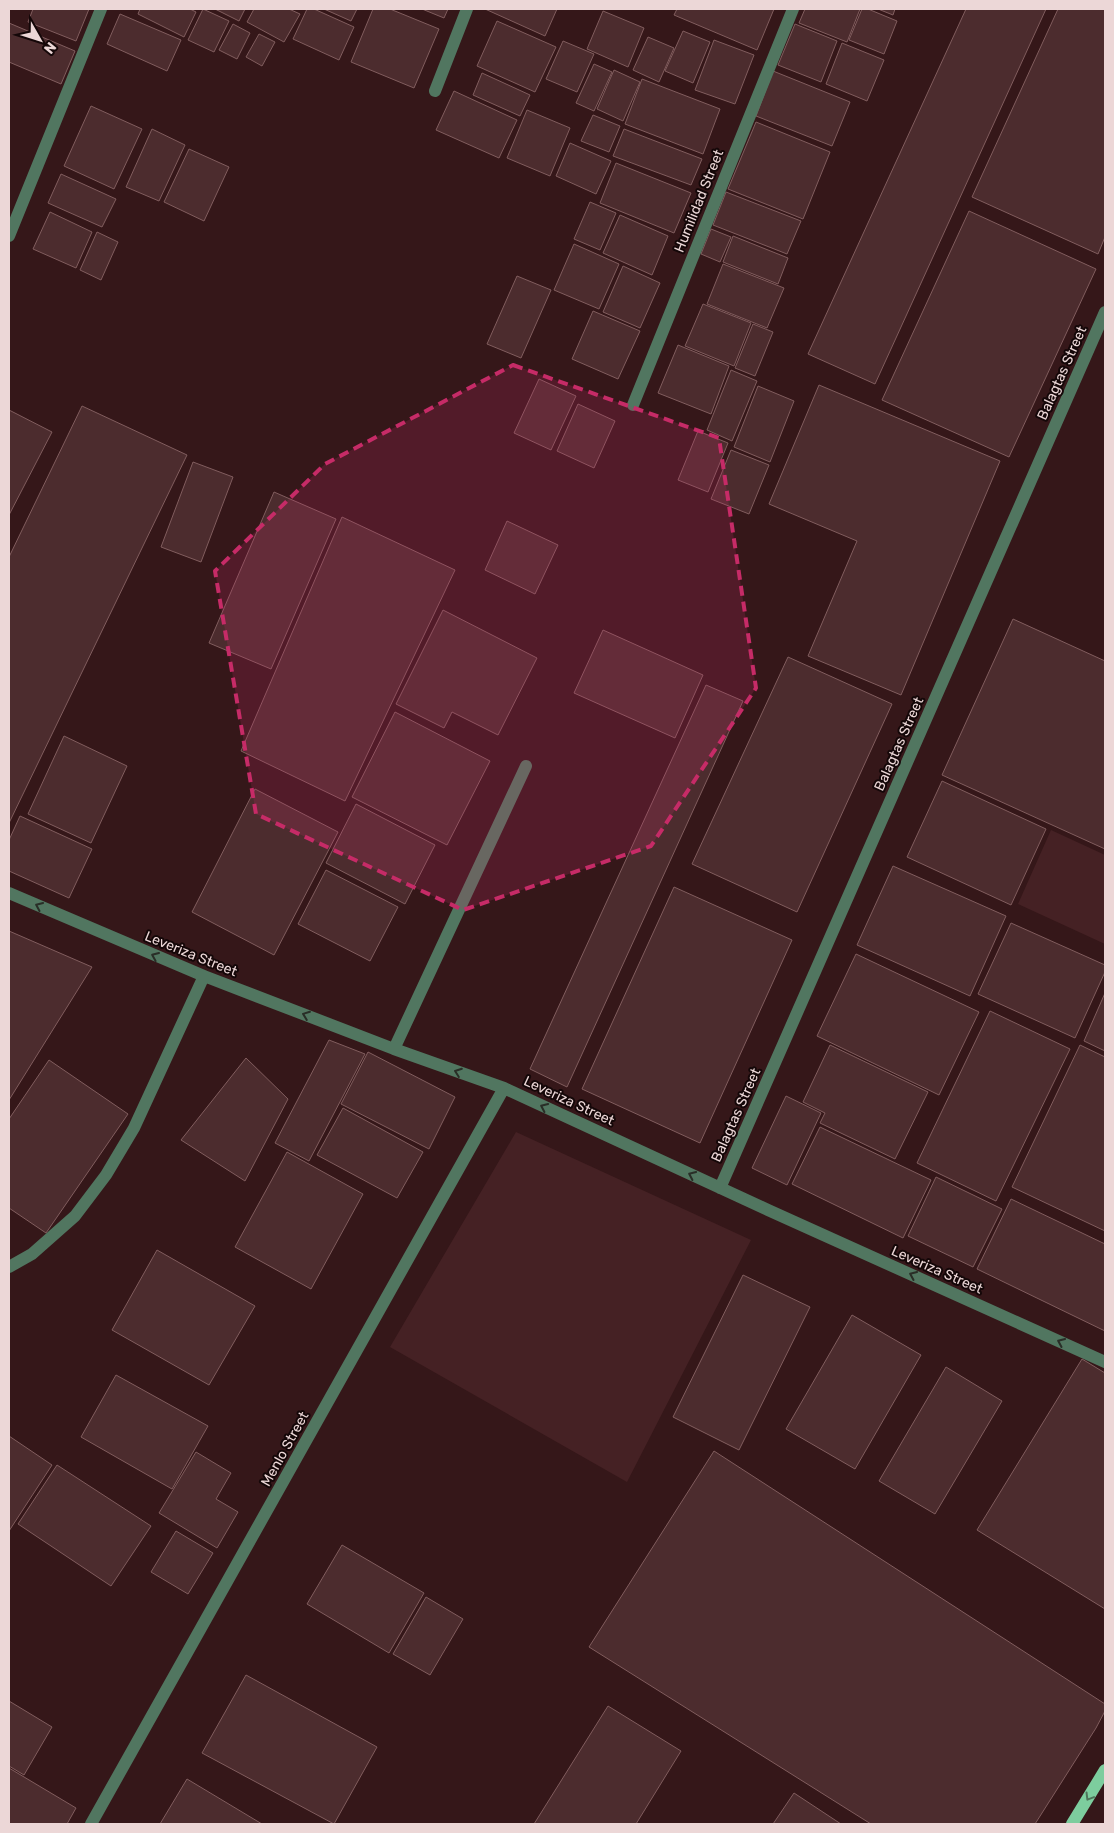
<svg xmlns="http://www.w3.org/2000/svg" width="1114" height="1833" font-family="Rubik,sans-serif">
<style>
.built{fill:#452124}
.building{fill:#4c2c2e;stroke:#815d5e}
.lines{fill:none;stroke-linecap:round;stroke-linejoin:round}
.minor{stroke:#517660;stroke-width:12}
.major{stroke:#7dcd9e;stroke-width:12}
.oneway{stroke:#292e27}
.oneway2{stroke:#4e745a}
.marked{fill:#c62b67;fill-opacity:0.2;stroke:#c62b67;stroke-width:4;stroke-dasharray:10 6;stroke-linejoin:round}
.labels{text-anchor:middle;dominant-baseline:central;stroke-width:4;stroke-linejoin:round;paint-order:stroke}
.street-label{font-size:14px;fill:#ecd7d7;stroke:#140708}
</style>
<rect width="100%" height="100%" fill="#351719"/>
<path class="built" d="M1051,830l54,25v89l-87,-40z
M516,1132l235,108 -124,242 -237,-135z"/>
<path class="building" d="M33,9h56l-13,32 -48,-19z
M140,9h50l6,3 -12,25 -46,-23z
M203,9l26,12 -15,31 -26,-12z
M215,9h30l-6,12z
M254,9h35l11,5 -16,28 -37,-20z
M307,9h7l40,18 -15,33 -46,-21z
M324,9h33l-6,12z
M373,9h17l49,20 -25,59 -63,-26z
M422,9h26l-4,9z
M485,9h72l-12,27z
M677,9h97l-17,41 -83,-35z
M805,9h55l-13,33 -48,-19z
M862,9h6l29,12 -13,33 -35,-14z
M878,9h17l-2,6z
M966,9h80l-171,375 -67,-30z
M1058,9h47v228l-7,17 -126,-57z
M603,11l41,17 -16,39 -41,-18z
M120,14l61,26 -14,31 -60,-27z
M497,21l59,26 -21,45 -58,-26z
M9,23l66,28 -14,33 -52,-22z
M233,24l17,9 -13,26 -18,-9z
M795,24l42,17 -16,41 -43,-17z
M683,31l27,11 -17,41 -28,-12z
M259,34l16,8 -13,24 -16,-9z
M648,37l26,11 -15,34 -26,-12z
M714,40l40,15 -19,49 -40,-14z
M563,41l31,13 -17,38 -31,-13z
M842,43l42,17 -17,41 -41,-17z
M594,64l18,8 -18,39 -18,-8z
M614,70l26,12 -17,39 -26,-12z
M773,71l77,31 -18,44 -76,-30z
M482,73l48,22 -10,21 -47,-21z
M642,79l78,30 -17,45 -78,-30z
M454,91l63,29 -18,38 -63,-28z
M91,106l51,23 -28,60 -50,-23z
M527,110l43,18 -20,48 -43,-18z
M593,115l27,11 -11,26 -28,-11z
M756,122l74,30 -27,67 -75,-30z
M152,129l33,16 -26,56 -33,-14z
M624,129l78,30 -11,26 -78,-29z
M570,143l41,18 -15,33 -40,-18z
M189,149l40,18 -25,54 -40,-19z
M616,163l75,30 -17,40 -74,-30z
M61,174l55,25 -14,28 -54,-24z
M726,192l75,29 -14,33 -74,-29z
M590,202l26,11 -16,37 -26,-11z
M969,211l127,58 -87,188 -127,-57z
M50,212l42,20 -16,36 -43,-19z
M620,215l48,21 -16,39 -49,-22z
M711,229l20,8 -11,25 -19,-8z
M97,232l21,10 -17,38 -21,-10z
M733,236l55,22 -10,26 -55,-22z
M574,244l45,20 -20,45 -45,-19z
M723,264l61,24 -17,40 -60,-24z
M623,266l37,17 -20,45 -37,-16z
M517,276l34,14 -30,68 -34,-14z
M703,304l48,19 -17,43 -49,-20z
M593,311l47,20 -22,48 -46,-20z
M753,324l20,8 -18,44 -20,-8z
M678,345l51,21 -18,48 -53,-21z
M731,370l26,11 -25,60 -25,-11z
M539,379l37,17 -25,54 -37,-17z
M819,385l181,76 -99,234 -93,-39 49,-115 -88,-37z
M758,386l36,15 -24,61 -36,-15z
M578,404l37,17 -21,47 -37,-17z
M82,406l105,49 -178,368v-266z
M9,410l43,22 -43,83z
M698,431l30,12 -20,49 -30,-12z
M731,450l38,15 -20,49 -38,-15z
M193,462l40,15 -32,85 -40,-15z
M274,492l62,27 -65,150 -62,-26z
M342,517l113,53 -110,231 -104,-50z
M507,521l51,24 -23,49 -50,-24z
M443,610l94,48 -39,77 -46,-23 -8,16 -48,-24z
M1013,619l92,42v188l-163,-74z
M603,630l100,45 -28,63 -101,-45z
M788,657l104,47 -95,208 -105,-48z
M706,685l37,16 -176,386 -37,-18z
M395,712l95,49 -43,84 -95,-48z
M64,736l63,30 -36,77 -63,-29z
M942,781l104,48 -35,76 -104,-48z
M255,789l83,43 -64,123 -82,-43z
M356,804l79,41 -30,59 -79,-41z
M20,816l72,33 -23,49 -60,-27v-31z
M893,866l113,50 -36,80 -113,-51z
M326,870l72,37 -28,54 -72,-37z
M674,887l118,53 -92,203 -118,-54z
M1011,923l94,42v7l-30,66 -97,-44z
M9,931l83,36 -83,133z
M856,954l123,58 -40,83 -122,-59z
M1105,993v58l-21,-10z
M990,1011l80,38 -74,152 -79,-38z
M329,1040l36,14 -56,107 -34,-18z
M830,1045l98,47 -33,67 -75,-36 5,-10 -22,-11z
M1080,1045l25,12v174l-93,-44z
M368,1052l87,45 -26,52 -88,-45z
M246,1058l42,41 -43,82 -64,-41z
M49,1060l79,54 -82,119 -37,-25v-89z
M786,1096l35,17 -34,72 -35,-17z
M343,1108l80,44 -26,46 -80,-43z
M820,1127l111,53 -28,58 -111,-54z
M287,1152l76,42 -52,95 -76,-42z
M936,1177l66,32 -29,58 -65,-31z
M1011,1199l94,45v87l-128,-62z
M157,1250l98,56 -46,79 -97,-55z
M743,1275l67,32 -71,143 -66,-33z
M852,1315l69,40 -66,114 -69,-40z
M1082,1359l23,14v236l-128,-79z
M946,1367l56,34 -67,113 -56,-33z
M116,1375l92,51 -36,63 -91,-52z
M9,1436l43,29 -43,66z
M714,1451l391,253v7l-9,17 -61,96h-164l-282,-177z
M196,1452l35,21 -15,26 22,13 -21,36 -58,-35z
M57,1465l94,61 -40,60 -93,-62z
M176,1531l37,22 -25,41 -37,-22z
M342,1545l82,48 -35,60 -82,-49z
M426,1597l37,22 -33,56 -37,-21z
M246,1675l131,72 -43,77 -132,-71z
M9,1701l43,26 -28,48 -15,-9z
M608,1706l73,45 -45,73h-102z
M9,1768l67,40 -9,16h-58z
M187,1779l75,45h-102z
M794,1793l47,31h-68z"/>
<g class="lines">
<path class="minor" d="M435,91l32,-82
M9,236l92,-227
M633,405l160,-396
M9,893l195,83 190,73 110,39 264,122 337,152
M394,1049l132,-283
M720,1188l385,-876
M9,1267l23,-13 43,-38 31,-41 28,-47 70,-152
M91,1824l413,-736"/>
<path class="major" d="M1072,1824l33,-54"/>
</g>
<defs><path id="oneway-chevron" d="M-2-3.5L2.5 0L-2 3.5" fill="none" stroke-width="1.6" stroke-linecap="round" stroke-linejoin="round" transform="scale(1.25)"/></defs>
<g class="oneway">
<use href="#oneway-chevron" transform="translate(39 906) rotate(-156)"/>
<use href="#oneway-chevron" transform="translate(155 956) rotate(-157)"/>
<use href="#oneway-chevron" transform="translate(306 1015) rotate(-159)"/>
<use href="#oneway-chevron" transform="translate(458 1072) rotate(-160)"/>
<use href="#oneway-chevron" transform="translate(544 1107) rotate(-155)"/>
<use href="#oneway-chevron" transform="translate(692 1175) rotate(-155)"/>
<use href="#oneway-chevron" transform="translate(913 1275) rotate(-156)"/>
<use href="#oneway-chevron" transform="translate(1061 1342) rotate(-156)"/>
</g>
<use class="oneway2" href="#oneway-chevron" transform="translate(1089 1797) rotate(121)"/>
<path class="marked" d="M513,365l206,73 37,250 -105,158 -188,64 -207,-96 -41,-243 110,-107z"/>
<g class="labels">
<g class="street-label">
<text transform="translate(699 201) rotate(-68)">Humilidad Street</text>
<text transform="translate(1062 373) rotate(-66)">Balagtas Street</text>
<text transform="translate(899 744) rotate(-66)">Balagtas Street</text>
<text transform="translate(191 954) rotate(22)">Leveriza Street</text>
<text transform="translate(569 1101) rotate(25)">Leveriza Street</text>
<text transform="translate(736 1115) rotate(-66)">Balagtas Street</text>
<text transform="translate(937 1270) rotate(24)">Leveriza Street</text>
<text transform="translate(285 1449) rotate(-61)">Menlo Street</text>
</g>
</g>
<rect width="1114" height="1833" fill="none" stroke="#ecd7d7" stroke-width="20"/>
<g transform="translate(40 40) rotate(129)" stroke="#140708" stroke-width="4" paint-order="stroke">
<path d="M0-4L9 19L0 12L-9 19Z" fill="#ecd7d7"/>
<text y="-8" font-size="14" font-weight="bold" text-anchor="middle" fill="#ecd7d7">N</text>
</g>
</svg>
